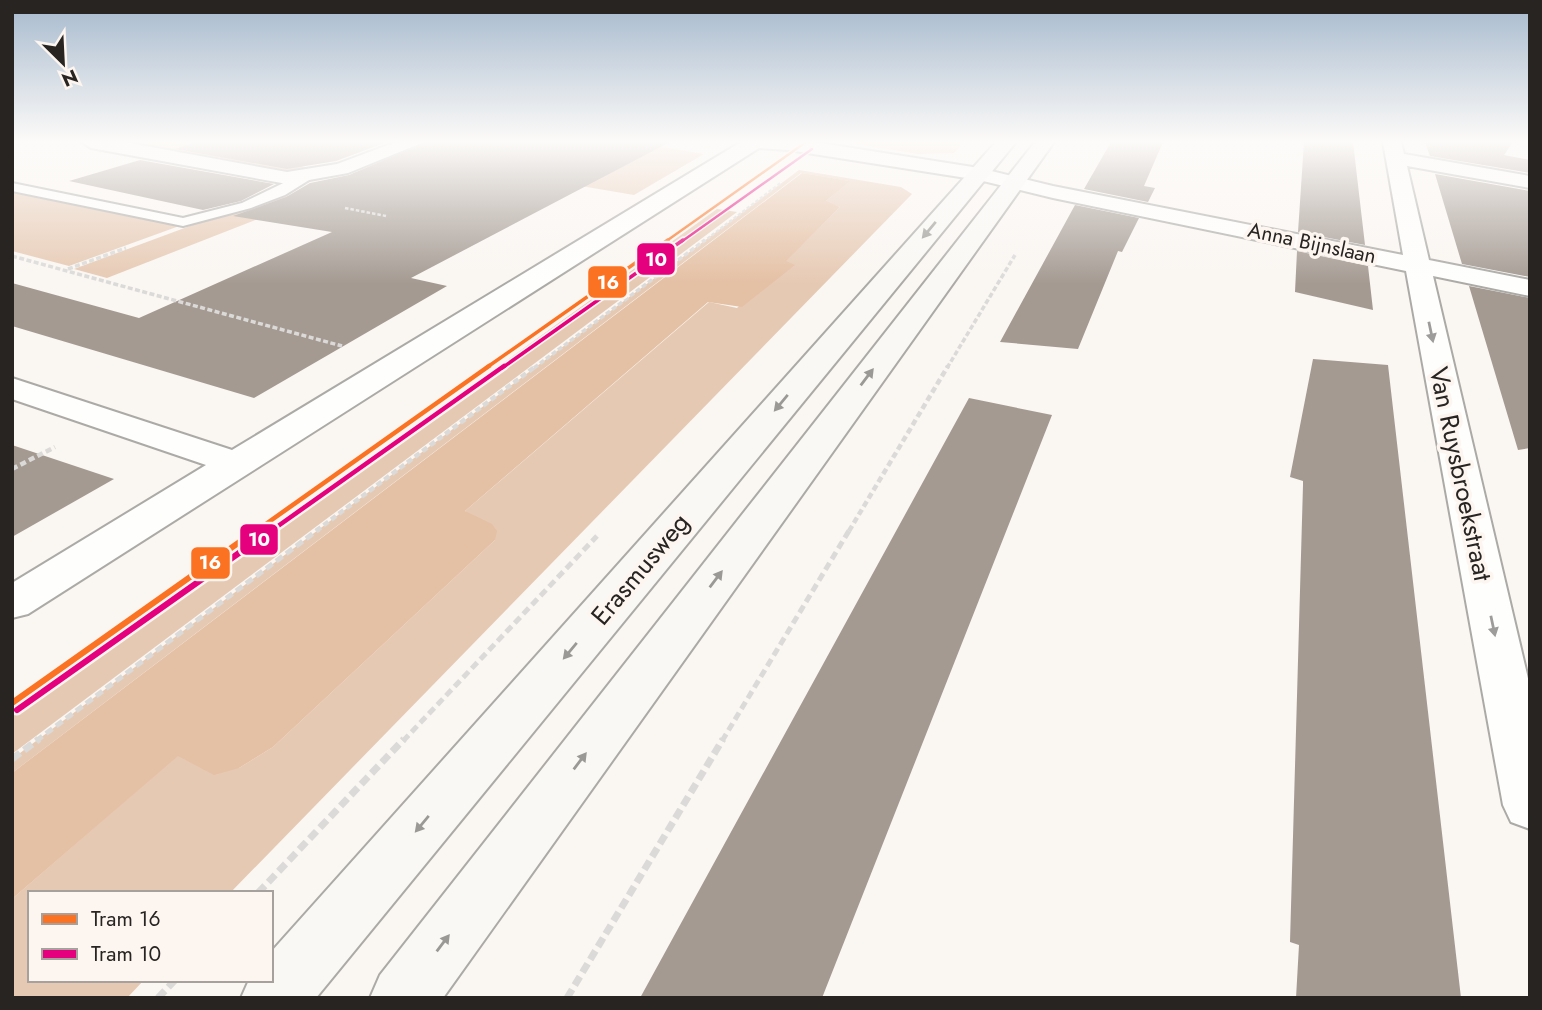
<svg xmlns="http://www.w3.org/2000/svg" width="1542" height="1010" font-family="Jost,sans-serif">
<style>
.forest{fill:#e6c9b3}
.water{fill:#e4c0a4}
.building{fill:#a49a92}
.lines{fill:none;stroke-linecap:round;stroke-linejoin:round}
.service-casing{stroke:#acaaa7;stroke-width:4}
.minor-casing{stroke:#acaaa7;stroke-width:4}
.secondary-casing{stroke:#acaaa7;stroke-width:4}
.path-far4{stroke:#dbdad8;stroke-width:2.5;stroke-dasharray:3.5 2;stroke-linecap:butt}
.path-far3{stroke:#dbdad8;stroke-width:3.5;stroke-dasharray:5 2.5;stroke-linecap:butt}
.path-far2{stroke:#dbdad8;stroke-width:4.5;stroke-dasharray:6 3.5;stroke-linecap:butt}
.path-far1{stroke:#dbdad8;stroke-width:5;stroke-dasharray:8 4.5;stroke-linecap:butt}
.path{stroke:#dbdad8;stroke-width:7;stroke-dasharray:10 5;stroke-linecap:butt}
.service{fill:#fefefd;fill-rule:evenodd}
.minor{fill:#fefefd;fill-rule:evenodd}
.secondary{fill:#faf8f5;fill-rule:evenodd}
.tram-1-far3-casing{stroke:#fdf5ef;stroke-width:5}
.tram-1-far2-casing{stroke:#fdf5ef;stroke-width:7}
.tram-1-far1-casing{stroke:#fdf5ef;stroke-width:9}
.tram-1-casing{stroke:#fdf5ef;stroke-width:11}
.tram-2-far3-casing{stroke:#fdf5ef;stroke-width:5}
.tram-2-far2-casing{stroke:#fdf5ef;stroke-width:7}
.tram-2-far1-casing{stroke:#fdf5ef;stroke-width:9}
.tram-2-casing{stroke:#fdf5ef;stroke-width:11}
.tram-1-far3{stroke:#fa7222;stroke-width:2.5}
.tram-1-far2{stroke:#fa7222;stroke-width:3.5}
.tram-1-far1{stroke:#fa7222;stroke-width:4.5}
.tram-1{stroke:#fa7222;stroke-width:6}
.tram-2-far3{stroke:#e5007d;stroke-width:2.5}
.tram-2-far2{stroke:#e5007d;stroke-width:3.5}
.tram-2-far1{stroke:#e5007d;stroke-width:4.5}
.tram-2{stroke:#e5007d;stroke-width:6}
.oneway{fill:#9b9996}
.oneway2{fill:#9d9c9a}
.labels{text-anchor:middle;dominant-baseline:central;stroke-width:7;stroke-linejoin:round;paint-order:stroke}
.far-street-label{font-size:21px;fill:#272422;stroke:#fdf5ef}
.street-label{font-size:26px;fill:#272422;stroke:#fdf5ef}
.line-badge{stroke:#fdf5ef;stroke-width:2.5}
.badge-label{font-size:19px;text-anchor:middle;font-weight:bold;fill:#fff}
</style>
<rect width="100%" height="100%" fill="#faf6f2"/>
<path class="forest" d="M153,142h20l154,29 -29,8 -160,-32z
M633,142l71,12 -70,41 -118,-20z
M845,142h119l-10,11 -36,1z
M799,170l102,17 11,7 -682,699h-200v87h114l-17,18h-115v-99l166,-144 61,13 34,-21 222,-207 -30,-29 244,-209 28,6 103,-101 -15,-5 24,-21 -48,-8 -789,600v-14z
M12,190l170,35 -113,41 -57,-15z
M276,194l28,7 -197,77 -33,-9z
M717,209l20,3 -725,542v-37z"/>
<path class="water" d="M802,173l48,8 -24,20 14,6 -54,54 9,4 -53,42 -34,-5 -243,209 27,13 5,7 -2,9 -222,207 -34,21 -25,7 -36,-19 -166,143v-126z"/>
<path class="building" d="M196,142h191l-51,19 -49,8 -112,-20z
M426,142h244l-259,136 36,8 -193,112 -242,-72v-43l127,35 193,-86 -99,-16 53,-19 24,-14 39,-8z
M1111,142h52l-19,44 11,2 -7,14 -64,-13z
M1304,142h49l12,103 -67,-13z
M1425,142h88l-9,13 26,5v13l-100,-17z
M140,160l134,24 -33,17 -38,9 -134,-29z
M1435,174l95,17v86l-68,-13z
M1075,205l64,13 -17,34 -4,-1 -40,98 -78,-7z
M1297,251l71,15 5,44 -78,-18z
M1469,286l61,12v150l-12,2z
M1313,359l75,6 73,633h-165l3,-53 -9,-3 13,-457v-4l-13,-4z
M969,398l83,17 -230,583h-182z
M12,445l102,34 -102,58z"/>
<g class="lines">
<g class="service-casing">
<path id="service" d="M304,173l7,4 -2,3 -24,15 -34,13 -68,18 -171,-35v-8l171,35 59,-15z"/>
</g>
<g class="minor-casing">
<path id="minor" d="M82,142h42l163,30 50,-8 59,-22h28l-76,31 -61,11 -196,-36z
M741,142h73l165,26 74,18 350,69 -20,-113h18l3,12 126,22v12l-123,-22 22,94 101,20v16l-97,-20 97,411v142l-19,-7 -8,-17 -97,-534 -353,-73 -74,-18 -191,-30 -29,-2 -731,466 -16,4v-35l194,-118 -194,-66v-21l220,72z"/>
</g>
<g class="secondary-casing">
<path id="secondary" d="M996,142h20l-700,856h-75l8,-18h22v-28z
M1035,142h19l-611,856h-73l10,-23z"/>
</g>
<path class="path-far4" d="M12,145l11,-3
M345,208l41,8
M703,242l79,-60"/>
<path class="path-far3" d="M12,256l330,90
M68,269l58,-21
M534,368l171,-128
M947,368l68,-113"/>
<path class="path-far2" d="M12,469l43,-22
M316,531l220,-165
M849,531l99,-165"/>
<path class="path-far1" d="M36,741l283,-212
M403,741l194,-205
M722,741l128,-212"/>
<path class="path" d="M12,759l27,-20
M258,893l146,-154
M158,998l17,-18
M567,998l156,-259"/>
<use href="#service" class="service"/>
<use href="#minor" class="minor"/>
<use href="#secondary" class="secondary"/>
<g class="tram-1-far3-casing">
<path id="tram-1-far3" d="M665,242l141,-100"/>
</g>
<g class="tram-1-far2-casing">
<path id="tram-1-far2" d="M486,368l182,-128"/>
</g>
<g class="tram-1-far1-casing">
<path id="tram-1-far1" d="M256,531l233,-165"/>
</g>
<g class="tram-1-casing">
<path id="tram-1" d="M12,703l246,-174"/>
</g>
<g class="tram-2-far3-casing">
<path id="tram-2-far3" d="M681,242l131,-93"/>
</g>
<g class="tram-2-far2-casing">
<path id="tram-2-far2" d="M502,368l181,-128"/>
</g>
<g class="tram-2-far1-casing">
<path id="tram-2-far1" d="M271,531l233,-165"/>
</g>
<g class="tram-2-casing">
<path id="tram-2" d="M17,710l256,-181"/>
</g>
<use href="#tram-1-far3" class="tram-1-far3"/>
<use href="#tram-1-far2" class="tram-1-far2"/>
<use href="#tram-1-far1" class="tram-1-far1"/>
<use href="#tram-1" class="tram-1"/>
<use href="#tram-2-far3" class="tram-2-far3"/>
<use href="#tram-2-far2" class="tram-2-far2"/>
<use href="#tram-2-far1" class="tram-2-far1"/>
<use href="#tram-2" class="tram-2"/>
</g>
<defs><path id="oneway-solid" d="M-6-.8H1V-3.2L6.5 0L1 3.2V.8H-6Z" transform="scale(1.75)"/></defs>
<g class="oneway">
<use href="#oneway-solid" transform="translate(929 230) rotate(130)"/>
<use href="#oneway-solid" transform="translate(867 377) rotate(-53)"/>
<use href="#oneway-solid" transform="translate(781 403) rotate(130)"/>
<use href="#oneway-solid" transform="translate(716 579) rotate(-53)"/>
<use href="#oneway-solid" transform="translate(570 651) rotate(130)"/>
<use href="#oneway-solid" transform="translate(580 761) rotate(-53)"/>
<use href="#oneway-solid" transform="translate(422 824) rotate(130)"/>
<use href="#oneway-solid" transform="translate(443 943) rotate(-53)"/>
</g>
<g class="oneway2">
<use href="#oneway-solid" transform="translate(1431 332) rotate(78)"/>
<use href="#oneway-solid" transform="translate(1493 626) rotate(78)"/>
</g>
<linearGradient id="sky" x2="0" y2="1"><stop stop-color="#a6b9cd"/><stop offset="0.5" stop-color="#fdfbf9"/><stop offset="1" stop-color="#fdfbf9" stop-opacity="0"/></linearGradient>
<rect width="1542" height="284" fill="url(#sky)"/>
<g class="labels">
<g class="far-street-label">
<text transform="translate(1312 243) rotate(12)">Anna Bijnslaan</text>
</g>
<g class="street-label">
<text transform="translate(1461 474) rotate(78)">Van Ruysbroekstraat</text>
<text transform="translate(640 569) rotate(-50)">Erasmusweg</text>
</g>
</g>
<g class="line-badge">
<rect x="636" y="242" width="40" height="34" rx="7" fill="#e5007d"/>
<rect x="587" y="265" width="41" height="34" rx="7" fill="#fa7222"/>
<rect x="239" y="523" width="40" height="33" rx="7" fill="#e5007d"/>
<rect x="190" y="546" width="41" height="34" rx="7" fill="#fa7222"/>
</g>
<g class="badge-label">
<text x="656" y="266">10</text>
<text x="608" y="289">16</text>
<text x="259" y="546">10</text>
<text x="210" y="569">16</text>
</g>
<rect width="1542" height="1010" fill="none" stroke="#272422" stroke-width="28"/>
<rect x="28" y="891" width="245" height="91" fill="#fdf5ef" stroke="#a7a19d" stroke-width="2"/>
<rect x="42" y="914" width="35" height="10" fill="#fa7222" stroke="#a7a19d" stroke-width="2"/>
<text x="91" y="926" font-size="21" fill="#272422">Tram 16</text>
<rect x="42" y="949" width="35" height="10" fill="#e5007d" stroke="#a7a19d" stroke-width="2"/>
<text x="91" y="961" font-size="21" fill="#272422">Tram 10</text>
<g transform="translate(63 63) rotate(156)" stroke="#fdf5ef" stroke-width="5" paint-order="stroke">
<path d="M0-5L12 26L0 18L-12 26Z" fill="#272422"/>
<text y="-10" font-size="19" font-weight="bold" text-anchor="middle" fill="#272422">N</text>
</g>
</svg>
